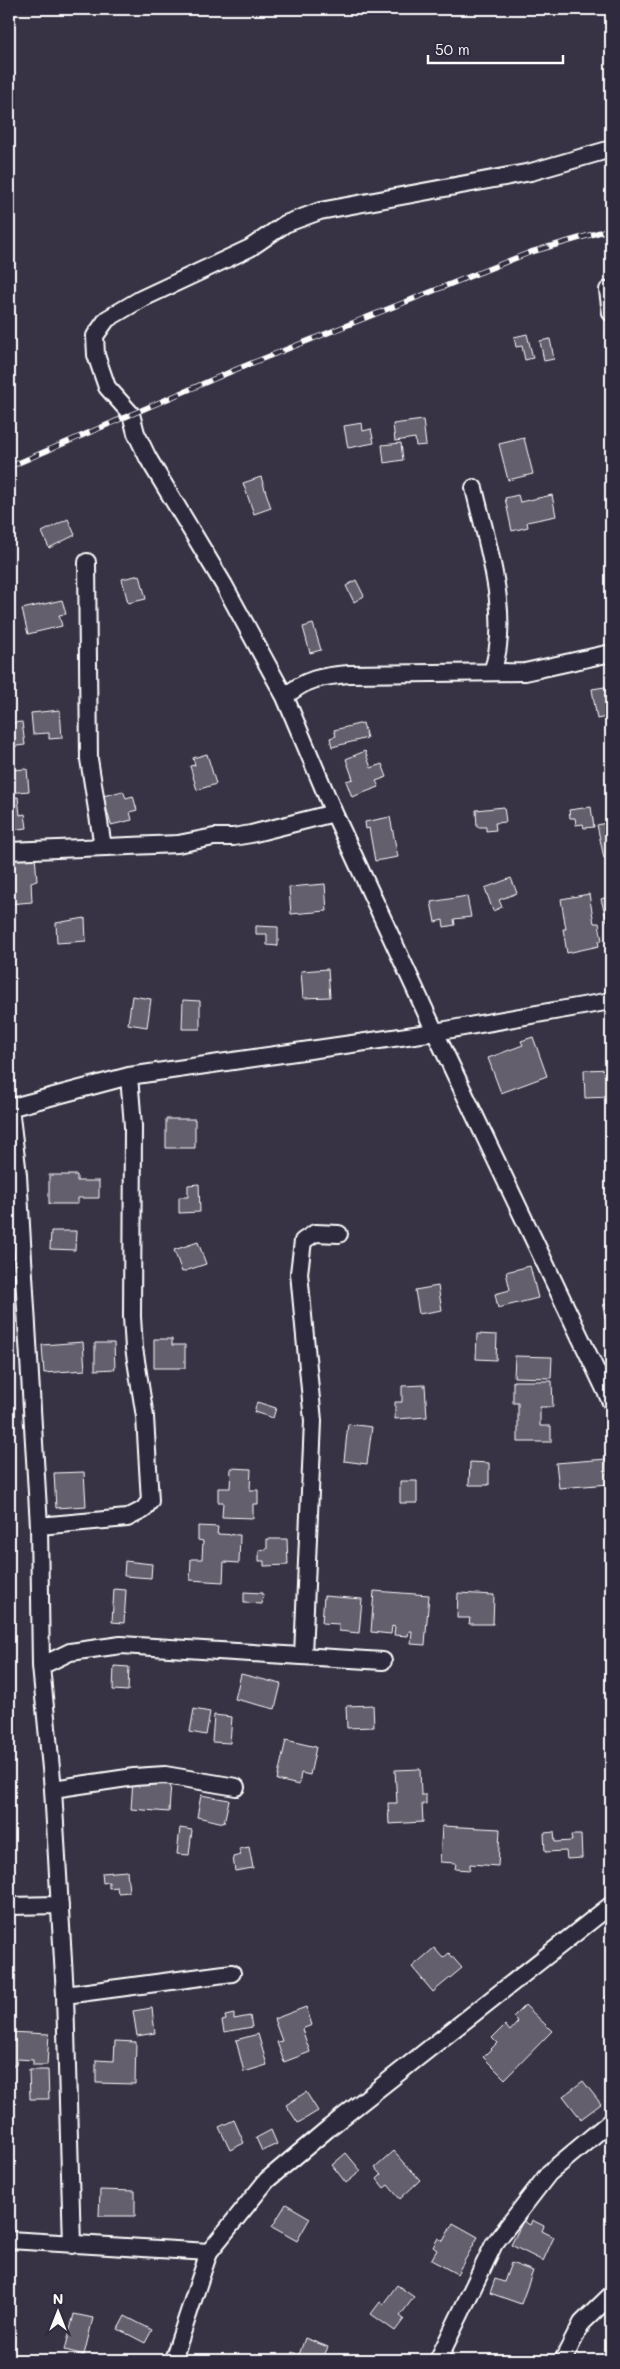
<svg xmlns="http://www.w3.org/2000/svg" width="620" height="2369" font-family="Mali,sans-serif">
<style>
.building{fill:#635f6d;stroke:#fff}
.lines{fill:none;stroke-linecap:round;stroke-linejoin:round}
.minor-casing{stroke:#fff;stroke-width:20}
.minor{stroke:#2f2a3d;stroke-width:16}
.rail-casing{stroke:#fff;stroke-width:5.5}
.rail{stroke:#2f2a3d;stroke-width:4;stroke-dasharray:11;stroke-linecap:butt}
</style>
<rect width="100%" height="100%" fill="#373345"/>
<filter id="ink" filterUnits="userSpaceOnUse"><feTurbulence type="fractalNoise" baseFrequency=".02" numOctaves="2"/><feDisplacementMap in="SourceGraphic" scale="10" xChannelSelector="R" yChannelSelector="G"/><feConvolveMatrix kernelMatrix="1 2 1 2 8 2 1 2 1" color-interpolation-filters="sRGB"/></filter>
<g filter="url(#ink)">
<path class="building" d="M527,334l6,24 -8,2 -3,-14 -6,1 -2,-10z
M550,339l4,20 -10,2 -4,-20z
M423,420l3,25 -10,1 -1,-8 -20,3 -2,-17z
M362,423l1,8 8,-2 3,14 -26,5 -4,-22z
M524,438l9,36 -25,6 -9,-36z
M401,443l2,17 -19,3 -2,-18z
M261,477l10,31 -17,6 -11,-31z
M518,495l2,7 32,-7 4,21 -29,6 1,5 -16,4 -7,-33z
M68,519l7,16 -26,13 -7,-16z
M140,575l6,24 -18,4 -6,-24z
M356,580l8,16 -10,6 -8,-16z
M62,600l4,14 -7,1 3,11 -34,8 -6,-25z
M313,624l8,26 -11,3 -7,-26z
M12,642l4,19 -7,1v-19z
M611,686v30l-14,3 -5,-30z
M60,710l2,28 -13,1v-6l-16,1 -2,-21z
M22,722l3,23 -16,2v-24z
M363,723l4,15 -35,9 -2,-9 6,-2 -2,-6z
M365,751l6,17 11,-4 5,13 -11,4 3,6 -27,10 -6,-16 7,-2 -7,-20z
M207,754l9,30 -19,6 -7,-24 5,-1 -2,-7z
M27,769l2,22 -20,2v-23z
M123,791l3,7 7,-2 4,14 -7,2 2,8 -21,5 -8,-29z
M18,797l2,18 5,-1 2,14 -18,2v-32z
M504,807l2,15 -11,1 1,7 -10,1v-4h-9l-1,-17z
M591,807l3,20 -10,1 -1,-4 -7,1 -1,-7h-5l-1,-8z
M390,817l8,40 -23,4 -6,-33 -3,1 -1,-7z
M611,822v35l-7,1 -7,-33z
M35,855l2,26 -6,1 1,20 -23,2v-47z
M511,878l6,15 -18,7 3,7 -9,4 -8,-23z
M325,884l2,27 -36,3 -2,-27z
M589,894l5,29h5l3,18h-4l1,5 -32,7 -4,-24h3l-5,-30z
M467,896l4,21 -17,2 1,6 -11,2 -1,-7 -8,2 -4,-20z
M611,896v24l-4,1 -6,-22z
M85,918l1,23 -29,2 -1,-20z
M256,926l22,1v19l-11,-1v-11h-11z
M328,969l2,28 -27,1 -2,-27z
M132,996l19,3 -4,28 -19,-3z
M183,1000l17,1v28h-18z
M9,1033l6,30 -6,2z
M533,1037l14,39 -46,17 -13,-35 35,-13 -2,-4z
M611,1069v28l-26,1 -1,-28z
M166,1119h29v29h-29z
M49,1175h28v6h22v17h-21v6h-29z
M199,1184l1,28 -21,1v-16h9v-12z
M51,1231h25l-1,19 -25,-1z
M198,1242l8,22 -24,8 -8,-22z
M530,1266l8,32 -40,10 -3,-14 15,-4 -4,-18z
M438,1286l4,24 -23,4 -4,-24z
M611,1304v13l-6,1 -2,-13z
M477,1334l20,1 -1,25 -20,-1z
M154,1339h18v6h13v23h-31z
M83,1342l2,28 -41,3 -2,-28z
M95,1343h19l1,26 -20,1z
M515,1356l37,1 -1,21 -37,-1z
M513,1381h39l1,26h-13v19h11v16h-33v-39h-5z
M425,1385l2,32 -32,2v-17h7v-16z
M257,1402l19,6 -3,10 -19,-6z
M348,1424l24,3 -5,37 -23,-3z
M607,1459l2,25 -50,4 -3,-25z
M470,1462l19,1v22h-20z
M231,1468l20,1 -1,21h8v14h-5v14l-31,-1 1,-15h-5v-14h12z
M84,1472l2,34 -30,2 -2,-35z
M400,1481h17v22h-17z
M198,1526l20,1 -1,7 23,1 -1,28 -15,-1 -1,20 -33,-2 1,-21h11l1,-18 -5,-1z
M267,1539h20l1,26 -24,1v-5h-5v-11l8,-1z
M125,1561l27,3 -1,14 -27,-2z
M114,1589l12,1 -2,33 -12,-1z
M374,1591l55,4 -4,50 -14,-1 1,-13h-3l-1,5 -14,-1 1,-8 -3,-1 -1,8 -20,-2z
M244,1592l19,1 -1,11 -18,-1z
M458,1593l36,2 -1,29h-24l1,-6h-13z
M324,1596l38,3 -3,34 -20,-2v-7l-17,-1z
M114,1666l15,1 -1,24 -15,-1z
M241,1674l40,10 -6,25 -40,-10z
M373,1705l1,22 -27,1 -1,-22z
M194,1709l16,3 -4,23 -16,-3z
M214,1715l18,2 -2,26 -18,-1z
M286,1740l30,7 -6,28 -9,-2 -2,12 -22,-5z
M420,1769l1,26h5v9h-4l1,18 -34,2 -1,-21h9l-2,-33z
M133,1780l38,2 -2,30 -38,-3z
M201,1795l28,5 -5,23 -27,-6z
M442,1826l58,3 -2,37 -28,-2v6l-15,-1 1,-6 -16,-1z
M180,1828l12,2 -3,25 -12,-1z
M554,1832l1,10 17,-1 -1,-6h10l1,23 -15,1 -1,-8 -21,1 -1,-19z
M249,1847l4,21 -18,3 -2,-14 8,-2 -2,-6z
M127,1871l2,21 -11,1 -1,-6 -8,1v-6l-6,1 -1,-10z
M434,1948l9,10 6,-5 13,15 -29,24 -21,-25z
M611,1990v16l-7,-7z
M525,2005l27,26 -47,48 -22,-22 14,-14 -5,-5 13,-13 5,6 8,-9 -5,-5z
M306,2007l6,18 -10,4 8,23 -26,10 -7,-20 5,-1 -8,-22z
M152,2008l3,25 -18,3 -4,-25z
M234,2014v5l16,-3 2,11 -28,5 -2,-11 4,-1 -1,-4z
M9,2032l40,2 -2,31h-14v-5l-16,-1 -1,6h-7z
M258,2034l9,31 -23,7 -8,-32z
M115,2041l21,1 -1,42 -39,-1v-23l18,1z
M29,2070h19l1,29h-19z
M583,2081l18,23 -20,15 -18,-23z
M306,2092l12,19 -20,12 -12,-18z
M234,2120l10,23 -14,7 -11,-23z
M271,2130l6,14 -15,7 -6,-13z
M394,2151l26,29 -20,19 -12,-14 -4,3 -7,-9 4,-4 -6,-7z
M346,2153l15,18 -15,12 -14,-18z
M100,2190l35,1v25h-36z
M286,2204l24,14 -13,23 -25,-14z
M532,2220l12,6 -2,5 12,6 -11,24 -32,-16 12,-24 7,4z
M453,2223l25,14 -21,37 -26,-14 6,-10 -4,-3 5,-9 5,3z
M511,2263l22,8 -12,33 -31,-11 5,-14 9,3z
M9,2264h3l-3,26z
M397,2285l17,12 -14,19 4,3 -9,12 -24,-17 9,-12 3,2z
M74,2314l19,4 -9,37 -19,-5z
M125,2316l27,14 -7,13 -27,-14z
M305,2338l23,9 -6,13h-33l3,-8 7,3z"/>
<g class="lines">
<g class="minor-casing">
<path id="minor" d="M611,149l-80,23 -211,39 -35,13 -35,24 -109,51 -34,20 -12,17 1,19 11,32 24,27 5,19 12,25 76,127 61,112 49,116 101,219 176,370
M608,290l3,23
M474,488c13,56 38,129 18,184
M87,562l2,197 14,88
M285,697c19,-18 38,-21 64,-23l176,-2 86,-19
M9,851l169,-7 36,-7h19l18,-3 83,-21
M9,1108l120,-32 306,-44 176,-31
M10,1108l8,67 21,351 2,140 12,123 12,206 7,250
M39,1526l88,-8 16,-8 7,-9 -5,-84 -11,-69 -2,-31 1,-191 -4,-50
M303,1655l10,-234 -14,-148 4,-32 12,-8 24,1
M41,1666l29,-14 51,-7 262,16
M53,1789l81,-12 31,-2 71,12
M9,1906l51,-1
M65,1995l167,-22
M9,2240l200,12
M173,2360l36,-108 58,-72 63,-53 281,-222
M438,2360l56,-116 55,-71 62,-52
M563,2360l19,-37 29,-28"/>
</g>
<use href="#minor" class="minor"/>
<g class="rail-casing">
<path id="rail" d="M9,467l228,-98 294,-117 80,-23"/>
</g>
<use href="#rail" class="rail"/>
</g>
</g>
<rect width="620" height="2369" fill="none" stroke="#2f2a3d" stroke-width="30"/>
<rect x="15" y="15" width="590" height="2339" fill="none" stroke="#fff" stroke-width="2" filter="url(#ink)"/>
<g transform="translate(58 2312)" stroke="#2f2a3d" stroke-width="4" paint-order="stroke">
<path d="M0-4L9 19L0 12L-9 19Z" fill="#ffffff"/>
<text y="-8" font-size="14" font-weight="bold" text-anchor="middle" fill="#ffffff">N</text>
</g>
<path d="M428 55v8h135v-8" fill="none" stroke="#ffffff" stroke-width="2.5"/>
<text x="435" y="55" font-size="15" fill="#ffffff" stroke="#2f2a3d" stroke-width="4" paint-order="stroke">50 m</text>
</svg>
